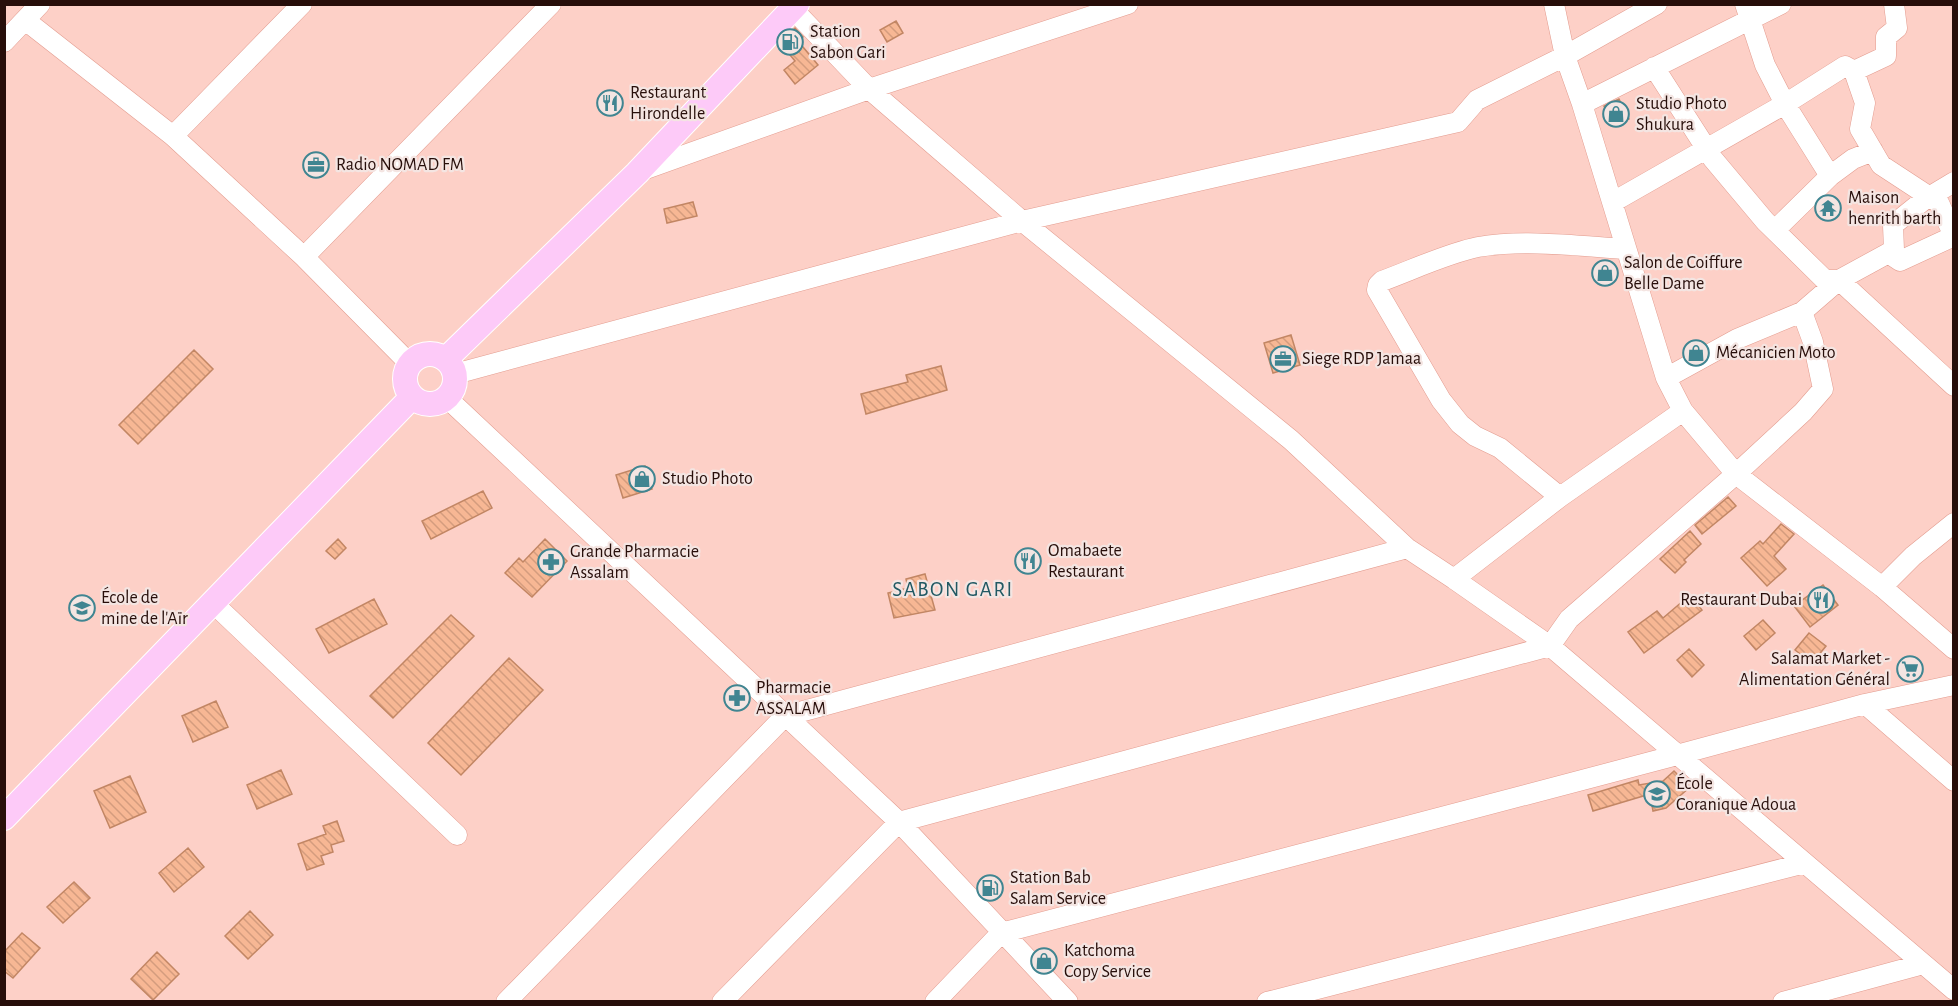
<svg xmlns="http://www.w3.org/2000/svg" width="1958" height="1006" font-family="'Alegreya Sans',sans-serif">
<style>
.building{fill:url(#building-back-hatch);stroke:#c28664;stroke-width:1.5}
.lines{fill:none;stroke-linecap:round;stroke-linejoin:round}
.minor-casing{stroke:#e39c8f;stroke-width:21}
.major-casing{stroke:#fff;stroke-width:26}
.minor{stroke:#fff;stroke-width:20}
.major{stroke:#fdcaf8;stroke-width:24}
.labels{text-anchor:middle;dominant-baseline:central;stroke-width:4.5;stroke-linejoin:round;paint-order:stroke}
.poi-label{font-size:18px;fill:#270e0a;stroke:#f4e5e2;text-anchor:start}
.quarter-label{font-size:21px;letter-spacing:1.5px;fill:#215963;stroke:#f4e5e2}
</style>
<defs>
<pattern id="building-back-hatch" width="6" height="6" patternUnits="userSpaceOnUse" patternTransform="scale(1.5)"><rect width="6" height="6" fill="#f7b794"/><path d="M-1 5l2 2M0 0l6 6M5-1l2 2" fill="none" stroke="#d49c7e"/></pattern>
</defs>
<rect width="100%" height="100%" fill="#fdd0c7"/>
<path class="building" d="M896,21l7,12 -16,9 -7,-12z
M795,28l8,9 -5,4 20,24 -23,19 -11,-14 11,-9 -15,-18z
M1619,99l10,20 -16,7 -9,-20z
M693,202l4,14 -30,7 -3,-14z
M1291,335l9,30 -27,8 -9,-30z
M194,350l19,19 -75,75 -19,-19z
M941,366l6,24 -81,24 -5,-20 47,-12 -2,-7z
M645,466l7,23 -29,9 -7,-23z
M483,491l9,17 -61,31 -9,-18z
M1728,497l8,9 -34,28 -7,-9z
M1781,524l13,10 -20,22 12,13 -19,17 -26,-28 19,-17 3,3z
M1690,531l11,13 -17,16 2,2 -11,11 -15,-14z
M338,539l8,9 -11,11 -9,-8z
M545,539l22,22 -35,36 -27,-24 14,-15 4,4z
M925,574l10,36 -41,8 -6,-25 20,-5 -2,-9z
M1823,585l15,20 -28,22 -16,-21z
M1690,595l12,15 -58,43 -16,-21 29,-21 6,7z
M374,599l13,25 -58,29 -13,-24z
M451,615l23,21 -81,82 -23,-22z
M1763,620l12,13 -19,17 -12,-14z
M1809,633l17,13 -14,17 -17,-13z
M1689,649l15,16 -12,12 -15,-17z
M509,658l34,32 -82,85 -33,-32z
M216,701l12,26 -35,15 -11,-26z
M281,770l11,24 -35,15 -10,-24z
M1674,771l16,16 -24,21 -13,3 -3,-17 -57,17 -5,-16 50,-15 1,5 24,-4z
M130,776l16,36 -36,16 -16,-37z
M337,821l7,20 -13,4 2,7 -12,4 3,8 -17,6 -9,-26 28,-10 -3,-8z
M188,848l16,19 -30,25 -15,-19z
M74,882l16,16 -27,25 -16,-16z
M250,911l23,24 -25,24 -23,-23z
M22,933l18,15 -27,30 -9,-7v-19z
M157,952l22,22 -26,26 -22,-21z"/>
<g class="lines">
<g class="minor-casing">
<path id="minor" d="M788,4l81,85 153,132 269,219 116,108 47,31 96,67 404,344
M1554,4l11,52 17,48 84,274 17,33 53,63 146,113 72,62
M1745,4l20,61 20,39 45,72 -55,54
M25,20l148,116 131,121 106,107
M4,42l36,-38
M1654,67l59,92 52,62 60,59h14l115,106
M1854,71l11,32 -5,26 21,36 58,38 15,33
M1582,104l199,-100
M173,136l129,-132
M640,171l229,-82 259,-85
M1830,176l23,-17 20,-8
M1613,202l172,-98 60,-38 9,5 32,-15v-19l11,-9 -3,-24
M1888,253l12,8 54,-25
M304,257l247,-253
M455,374l567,-153 436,-99 19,-22 88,-44 92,-52
M1666,378l71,-39 65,-27 37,-32 55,-30 -1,-25 31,-25 30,-18
M447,398l452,424 169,180
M1560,497l-60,-49 -25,-12 -15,-12 -19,-24 -64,-110 1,-5 4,-4c30,-11 66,-28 96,-34 47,-8 101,-1 148,2
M1454,579l106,-82 123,-86
M1882,587l31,-31 41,-33
M212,602l245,233
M1865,704l89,77
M506,1002l279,-286 622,-168
M722,1002l177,-180 651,-176 19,-27 167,-145 67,-62 20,-23 -10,-47 -11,-30
M935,1002l66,-69 676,-178 188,-51 89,-19
M1267,1002l538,-139
M1783,1002l140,-38"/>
</g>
<g class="major-casing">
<path id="major" d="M405 379a25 25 0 1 1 50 0a25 25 0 1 1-50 0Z
M446,359l191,-186 160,-169
M4,818l408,-421"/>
</g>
<use href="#minor" class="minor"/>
<use href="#major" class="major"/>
</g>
<defs>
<g id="fuel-ring" transform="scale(1.35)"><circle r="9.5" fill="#f4e5e2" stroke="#408591" stroke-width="1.5"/><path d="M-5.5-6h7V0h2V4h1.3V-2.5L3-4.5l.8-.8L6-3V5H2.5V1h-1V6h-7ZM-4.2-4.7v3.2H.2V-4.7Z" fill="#408591"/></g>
<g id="restaurant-ring" transform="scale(1.35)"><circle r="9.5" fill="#f4e5e2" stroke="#408591" stroke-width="1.5"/><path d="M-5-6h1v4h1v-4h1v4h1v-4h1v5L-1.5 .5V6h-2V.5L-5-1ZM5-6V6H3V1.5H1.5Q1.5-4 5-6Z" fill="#408591"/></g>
<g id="shop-ring" transform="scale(1.35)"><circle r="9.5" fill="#f4e5e2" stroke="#408591" stroke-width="1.5"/><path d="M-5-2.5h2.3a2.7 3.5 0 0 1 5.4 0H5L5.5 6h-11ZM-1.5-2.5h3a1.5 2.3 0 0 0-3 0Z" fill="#408591"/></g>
<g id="office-ring" transform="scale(1.35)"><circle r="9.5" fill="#f4e5e2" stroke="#408591" stroke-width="1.5"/><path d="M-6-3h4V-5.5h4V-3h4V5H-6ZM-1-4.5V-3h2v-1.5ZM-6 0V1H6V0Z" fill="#408591"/></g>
<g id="temple-ring" transform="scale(1.35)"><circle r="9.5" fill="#f4e5e2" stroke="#408591" stroke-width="1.5"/><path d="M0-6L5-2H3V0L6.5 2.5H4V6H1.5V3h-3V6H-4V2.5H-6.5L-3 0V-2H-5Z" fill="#408591"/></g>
<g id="pharmacy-ring" transform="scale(1.35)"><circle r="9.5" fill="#f4e5e2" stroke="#408591" stroke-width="1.5"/><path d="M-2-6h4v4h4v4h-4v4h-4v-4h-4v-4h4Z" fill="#408591"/></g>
<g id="university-ring" transform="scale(1.35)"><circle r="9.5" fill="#f4e5e2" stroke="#408591" stroke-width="1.5"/><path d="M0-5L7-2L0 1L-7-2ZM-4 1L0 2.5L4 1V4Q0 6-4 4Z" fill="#408591"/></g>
<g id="supermarket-ring" transform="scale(1.35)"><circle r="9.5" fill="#f4e5e2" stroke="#408591" stroke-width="1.5"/><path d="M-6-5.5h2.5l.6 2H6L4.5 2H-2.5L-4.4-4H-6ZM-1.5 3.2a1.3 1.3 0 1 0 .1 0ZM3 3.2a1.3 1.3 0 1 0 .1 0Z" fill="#408591"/></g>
<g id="school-ring" transform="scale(1.35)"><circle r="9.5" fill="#f4e5e2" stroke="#408591" stroke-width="1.5"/><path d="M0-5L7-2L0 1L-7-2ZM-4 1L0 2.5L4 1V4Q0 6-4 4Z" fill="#408591"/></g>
</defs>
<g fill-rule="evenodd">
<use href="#fuel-ring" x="790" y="42"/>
<use href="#restaurant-ring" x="610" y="103"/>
<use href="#shop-ring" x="1616" y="114"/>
<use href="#office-ring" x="316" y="165"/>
<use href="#temple-ring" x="1828" y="208"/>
<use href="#shop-ring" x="1605" y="273"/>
<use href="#shop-ring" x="1696" y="353"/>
<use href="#office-ring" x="1283" y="359"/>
<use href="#shop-ring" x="642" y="479"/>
<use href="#restaurant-ring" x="1028" y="561"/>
<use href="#pharmacy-ring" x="551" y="562"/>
<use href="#restaurant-ring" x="1821" y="600"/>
<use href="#university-ring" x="82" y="608"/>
<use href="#supermarket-ring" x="1910" y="669"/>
<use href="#pharmacy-ring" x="737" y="698"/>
<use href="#school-ring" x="1657" y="794"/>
<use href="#fuel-ring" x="990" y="888"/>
<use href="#shop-ring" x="1044" y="961"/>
</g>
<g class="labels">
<g class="poi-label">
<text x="810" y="32">Station<tspan x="810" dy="21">Sabon Gari</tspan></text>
<text x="630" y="93">Restaurant<tspan x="630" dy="21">Hirondelle</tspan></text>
<text x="1636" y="104">Studio Photo<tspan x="1636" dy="21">Shukura</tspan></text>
<text x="336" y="165">Radio NOMAD FM</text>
<text x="1848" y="198">Maison<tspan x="1848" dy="21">henrith barth</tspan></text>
<text x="1624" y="263">Salon de Coiffure<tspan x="1624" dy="21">Belle Dame</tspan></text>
<text x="1716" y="353">Mécanicien Moto</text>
<text x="1302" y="359">Siege RDP Jamaa</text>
<text x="662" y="479">Studio Photo</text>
<text x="1048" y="551">Omabaete<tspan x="1048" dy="21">Restaurant</tspan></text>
<text x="570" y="552">Grande Pharmacie<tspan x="570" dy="21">Assalam</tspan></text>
<text x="101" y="598">École de<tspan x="101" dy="21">mine de l'Aïr</tspan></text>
<text x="1802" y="600" text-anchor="end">Restaurant Dubai</text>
<text x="1890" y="659" text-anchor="end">Salamat Market -<tspan x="1890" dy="21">Alimentation Général</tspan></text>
<text x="756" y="688">Pharmacie<tspan x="756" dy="21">ASSALAM</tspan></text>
<text x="1676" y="784">École<tspan x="1676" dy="21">Coranique Adoua</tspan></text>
<text x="1010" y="878">Station Bab<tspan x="1010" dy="21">Salam Service</tspan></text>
<text x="1064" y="951">Katchoma<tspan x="1064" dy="21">Copy Service</tspan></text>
</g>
<g class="quarter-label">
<text x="953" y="589">SABON GARI</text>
</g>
</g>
<rect width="1958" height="1006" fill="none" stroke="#270e0a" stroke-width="12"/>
</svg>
